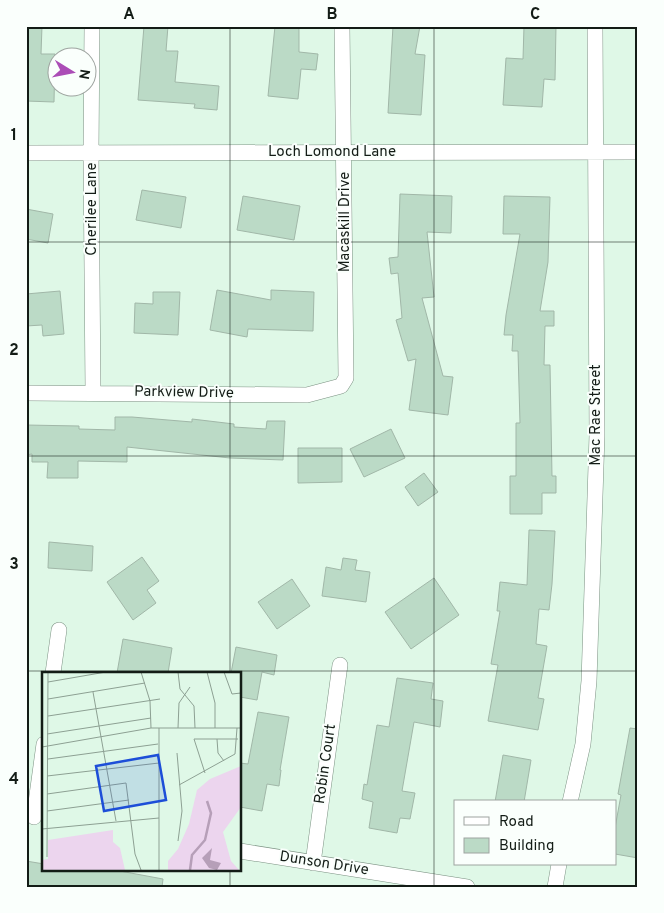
<svg xmlns="http://www.w3.org/2000/svg" width="664" height="913" font-family="Overpass,sans-serif">
<style>
.building{fill:#bbdac6;stroke:#a1b7a8}
.lines{fill:none;stroke-linecap:round;stroke-linejoin:round}
.street-casing{stroke:#7b9182;stroke-width:16}
.street{stroke:#fff;stroke-width:15}
.grid{fill:none;stroke:#131c16;stroke-width:1;stroke-opacity:0.55}
.labels{text-anchor:middle;dominant-baseline:central;stroke-width:4;stroke-linejoin:round;paint-order:stroke}
.street-label{font-size:15px;fill:#131c16;stroke:#fafffc}
.inset-river{fill:none;stroke:#b69fb8;stroke-width:2.5}
.inset-road{fill:none;stroke:#8da093;stroke-width:1}
.view{fill:#1d4ed8;fill-opacity:0.15;stroke:#1d4ed8;stroke-width:2.5}
.inset-edge{fill:none;stroke:#131c16;stroke-width:2.5}
.neatline{fill:none;stroke:#131c16;stroke-width:2}
.grid-label{font-size:16px;text-anchor:middle;font-weight:bold;fill:#131c16}
</style>
<rect width="100%" height="100%" fill="#dff8e7"/>
<path class="building" d="M26,26h16l-1,28h14l-1,48 -28,-1z
M144,26h24l-2,25h12l-3,31 44,4 -2,24 -23,-2 1,-4 -57,-4z
M275,26h24v26l19,2 -2,16 -15,-1 -3,30 -30,-3z
M393,26h27l-5,28 10,1 -4,60 -33,-2z
M524,26h32l-1,54 -11,-1 -2,28 -39,-2 3,-47 17,1z
M142,190l44,7 -5,31 -45,-8z
M400,194l52,2 -1,37 -24,-1 7,65 -12,1 21,78 10,1 -5,38 -39,-5 7,-51 -8,2 -12,-41 6,-2 -4,-45 -7,1 -2,-16 9,-1z
M243,196l57,10 -6,34 -57,-10z
M504,196l46,1 -2,65 -8,49h14v15h-9l-1,39h6l2,111h4v17h-14v21h-32v-38h6v-53h4l-2,-72h-6l1,-16h-9l2,-20 14,-81h-17z
M26,209l27,5 -5,29 -22,-4z
M217,290l54,10v-10l43,2 -1,39 -65,-2 -1,8 -37,-7z
M60,291l4,43 -21,2 -1,-11 -16,1v-32z
M153,292h27l-2,43 -44,-2 1,-30 18,1z
M115,417h17l60,5v-3l42,5v3l32,2 1,-8h18l-2,39 -53,-2 -103,-11v15l-49,-1v17h-31l1,-16h-16v-8l-6,1v-30l53,1v3l36,1z
M391,429l14,29 -41,19 -14,-28z
M298,448h44v34l-44,1z
M424,473l14,19 -20,14 -13,-19z
M529,530l26,1 -3,53 -3,26 -10,-1 -3,35 11,2 -9,52 6,1 -6,31 -50,-9 10,-56 -7,-1 9,-53h-3l3,-29 27,3z
M49,542l44,4 -1,25 -44,-3z
M142,557l17,24 -12,9 9,13 -23,17 -26,-38z
M343,558l14,2 -2,10 15,2 -4,30 -44,-6 4,-29 15,3z
M434,578l25,37 -48,34 -26,-37z
M292,579l18,27 -33,23 -19,-27z
M123,639l49,9 -4,25h-51z
M236,647l41,8 -3,20 -12,-3 -5,28 -17,-3v-24h-9z
M397,678l36,5 -2,16 12,2 -3,26 -26,-5 -12,69 13,2 -5,26 -10,-1 -3,15 -28,-5 4,-26 -11,-3 2,-15 3,1 10,-60 12,2z
M258,712l31,5 -9,53h1l-2,16 -12,-2 -5,27 -22,-4v-44l8,1z
M630,728l8,1v129l-23,-4v-26l6,-33 -3,-1z
M503,755l28,5 -7,42h-29z
M26,861l18,3v5h65l54,10 -1,8h-136z"/>
<g class="lines">
<g class="street-casing">
<path id="street" d="M92,26l-1,127 2,239
M26,153l612,-1
M26,393l281,2 34,-9 5,-8 -4,-352
M53,673l6,-43
M570,802l13,-58 6,-63 8,-246 -2,-409
M34,817l10,-73
M240,851l227,36
M313,863l27,-198
M555,887l4,-23"/>
</g>
<use href="#street" class="street"/>
</g>
<path class="grid" d="M230,26v647M434,26v861M26,242h612M26,456h612M26,671h612M230,869v18"/>
<g class="labels">
<g class="street-label">
<text x="332" y="152">Loch Lomond Lane</text>
<text transform="translate(92 209) rotate(-90)">Cherilee Lane</text>
<text transform="translate(345 222) rotate(-90)">Macaskill Drive</text>
<text transform="translate(184 393) rotate(1)">Parkview Drive</text>
<text transform="translate(596 415) rotate(-90)">Mac Rae Street</text>
<text transform="translate(326 764) rotate(-82)">Robin Court</text>
<text transform="translate(324 864) rotate(9)">Dunson Drive</text>
</g>
</g>
<g transform="translate(42 672)">
<rect width="199" height="199" fill="#dff8e7"/>
<path d="M199,94v41l-18,25 8,29 8,9h-71v-9l10,-12 11,-25 8,-34 13,-11zM71,158v12l7,6 5,22h-83v-10l6,-1v-19z" fill="#ecd5ee"/>
<path d="M170,176l-2,12 11,3 -4,7 -8,-2 -7,-10z" fill="#b69fb8"/>
<path class="inset-river" d="M148,198l2,-15 13,-15 6,-27 -4,-12"/>
<path class="inset-road" d="M99,0l9,29 1,27M136,0l2,17 14,17 1,22M165,0l8,31v25M182,0l8,22 9,-1M6,10l58,-10M51,20l23,129M6,27l97,-16M6,44l112,-17M117,56v142M136,56l1,-25 11,-16M5,62l104,-16M175,67l1,14 6,8M0,75l109,-19h90M135,81l5,58 -4,30M6,87l110,-15M163,101l-11,-34h44M5,104l112,-13M137,113l56,-31 2,-26M5,122l79,-11 9,71 6,16M5,139l82,-11M0,157l117,-11M5,185l1,-185"/>
<path class="view" d="M116,83l8,45 -62,11 -8,-45z"/>
<rect width="199" height="199" class="inset-edge"/>
</g>
<rect width="664" height="913" fill="none" stroke="#fafffc" stroke-width="55"/>
<rect x="454" y="800" width="162" height="65" fill="#fafffc" stroke="#9ea4a0"/>
<rect x="464" y="817" width="25" height="8" fill="#ffffff" stroke="#9ea4a0"/>
<text x="499" y="826" font-size="15" fill="#131c16">Road</text>
<rect x="464" y="838" width="25" height="15" fill="#bbdac6" stroke="#9ea4a0"/>
<text x="499" y="850" font-size="15" fill="#131c16">Building</text>
<g transform="translate(72 72) rotate(100)"><circle r="24" fill="#fafffc" stroke="#9ea4a0"/>
<path d="M0-4L9 19L0 12L-9 19Z" fill="#ab4db6"/>
<text y="-8" font-size="14" font-weight="bold" text-anchor="middle" fill="#131c16">N</text>
</g>
<rect x="28" y="28" width="608" height="858" class="neatline"/>
<g class="grid-label">
<text x="129" y="19">A</text>
<text x="332" y="19">B</text>
<text x="535" y="19">C</text>
<text x="14" y="140">1</text>
<text x="14" y="355">2</text>
<text x="14" y="569">3</text>
<text x="14" y="784">4</text>
</g>
</svg>
